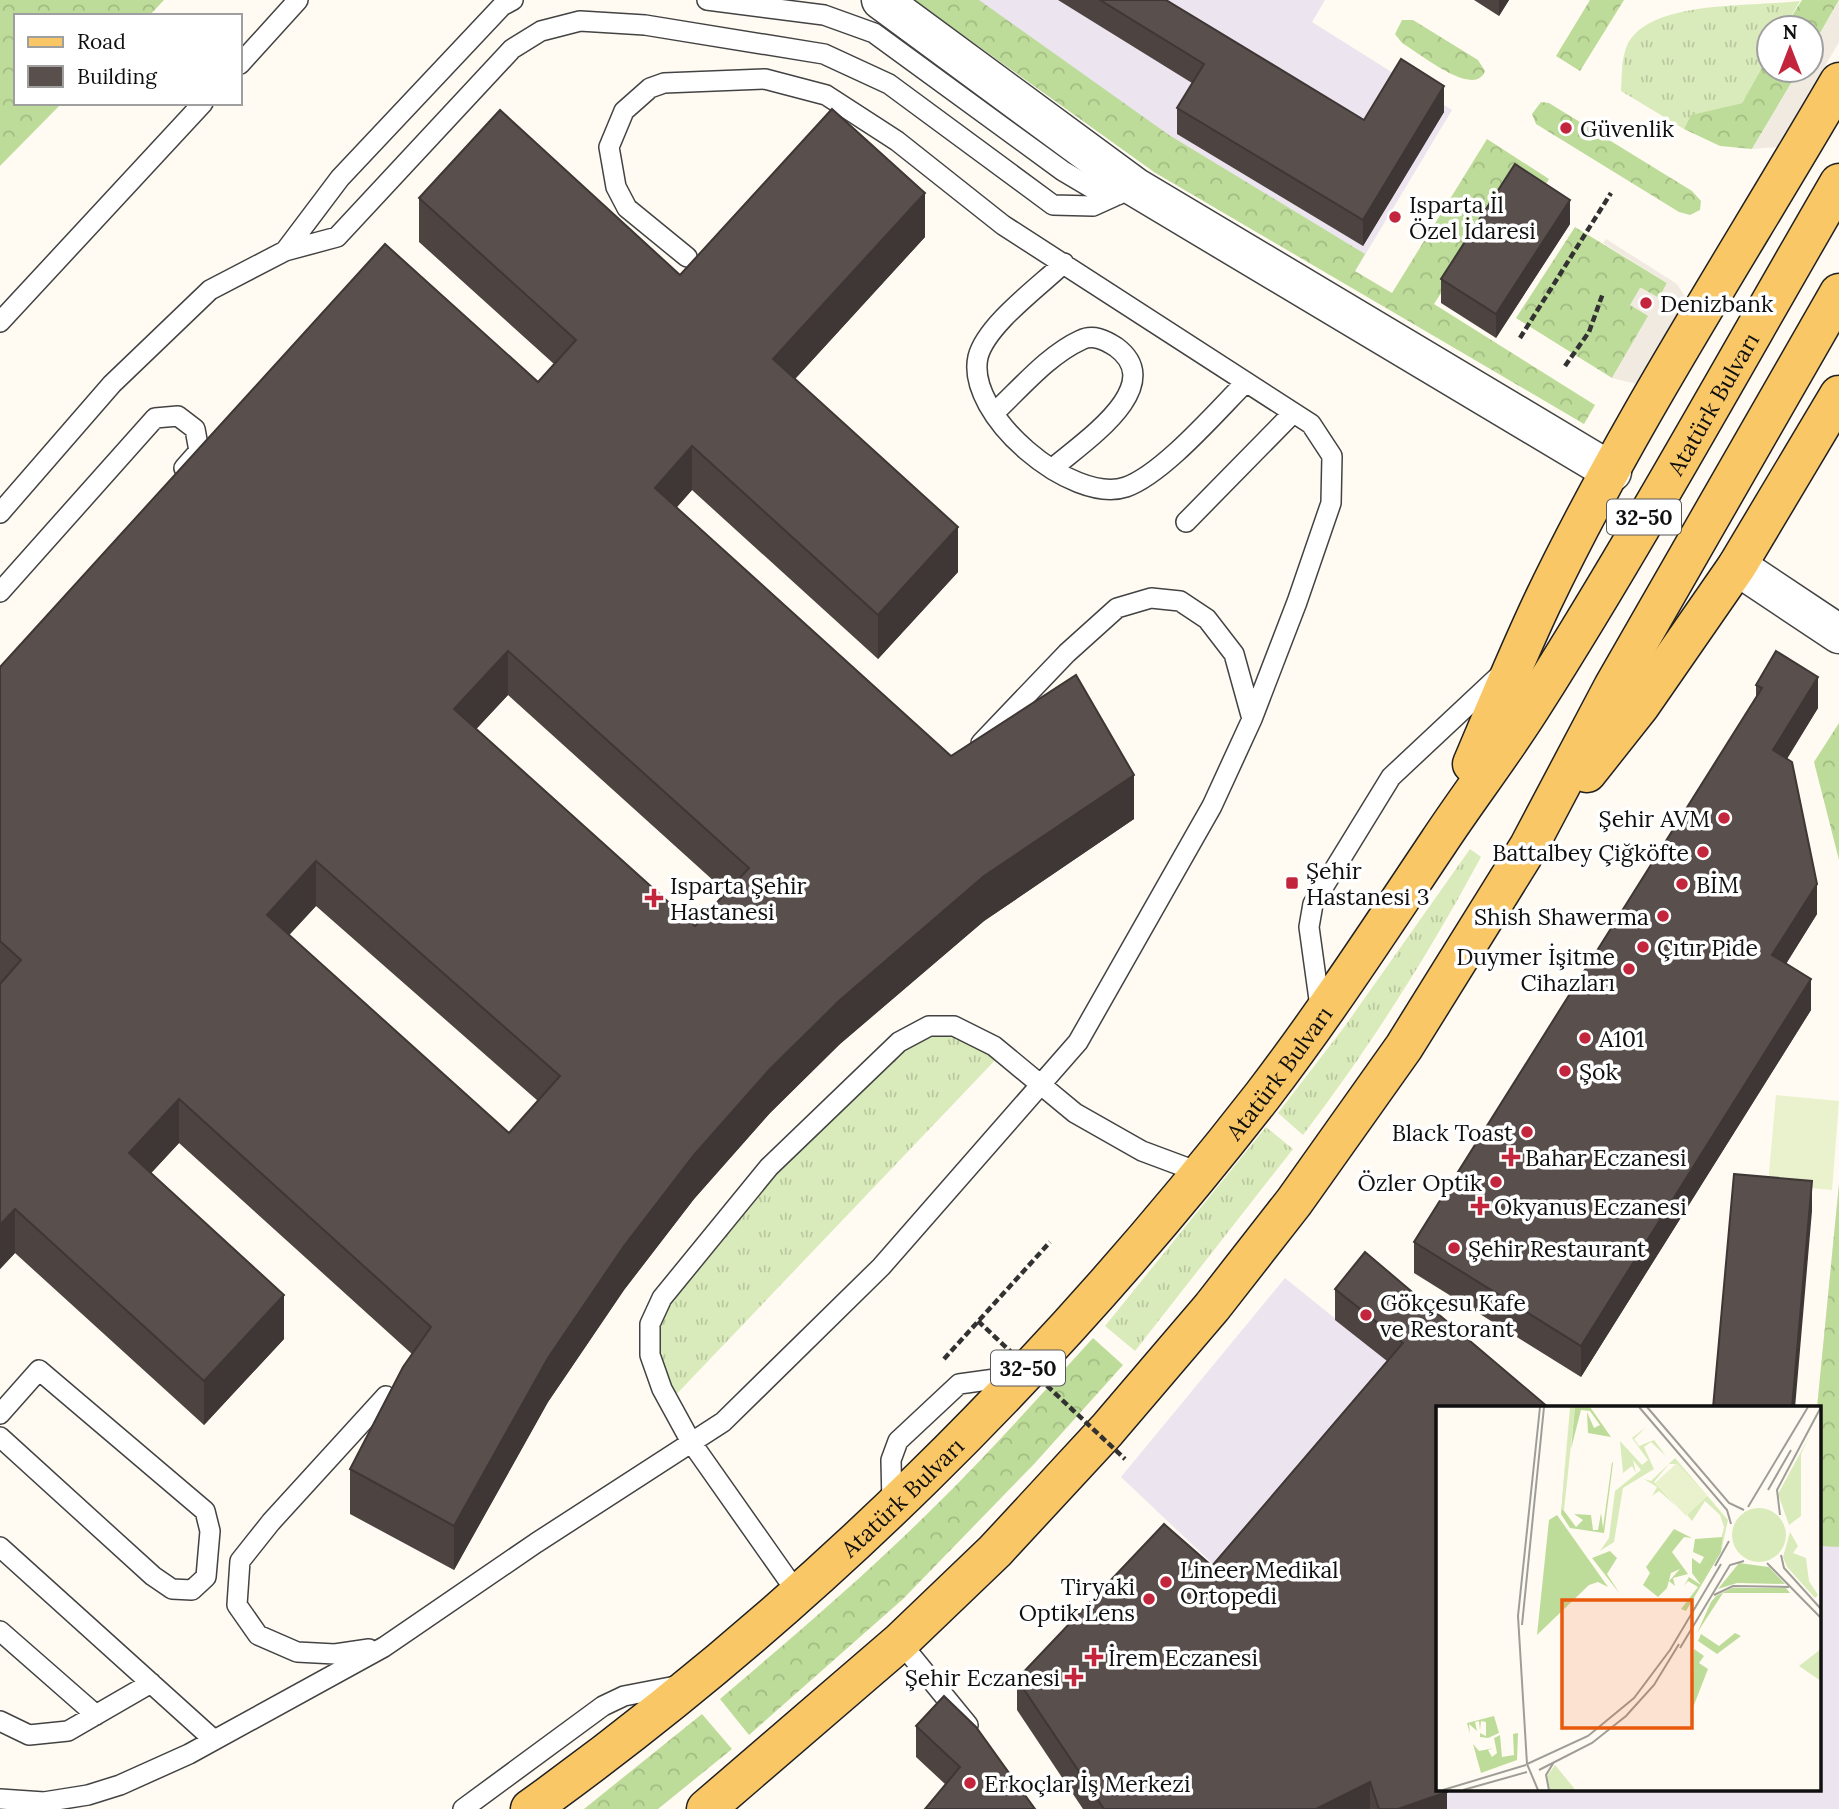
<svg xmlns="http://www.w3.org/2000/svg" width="1839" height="1809" font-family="Lora,serif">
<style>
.industrial{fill:#ece4ee}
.grass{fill:url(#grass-tufts)}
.forest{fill:url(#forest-crowns)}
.pitch{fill:#e9f2cc}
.plaza{fill:#f0eae0}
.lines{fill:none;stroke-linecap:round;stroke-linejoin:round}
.service-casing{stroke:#434343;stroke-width:22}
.minor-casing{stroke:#434343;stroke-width:41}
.primary-casing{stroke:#212121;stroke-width:41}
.path{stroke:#323232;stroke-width:4.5;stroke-dasharray:7 3.5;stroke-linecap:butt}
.service{stroke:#fff;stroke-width:19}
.minor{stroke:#fff;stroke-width:38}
.primary{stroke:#fac767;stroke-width:38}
.path-bridge{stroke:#323232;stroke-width:4.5;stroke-dasharray:7 3.5;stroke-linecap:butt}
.wall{fill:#4d4441;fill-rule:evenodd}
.shaded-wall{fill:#3e3735}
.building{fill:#594f4c;stroke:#3e3735;stroke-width:2;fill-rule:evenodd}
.poi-dot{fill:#c3253d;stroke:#fff;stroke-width:2.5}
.labels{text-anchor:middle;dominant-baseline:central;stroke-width:7;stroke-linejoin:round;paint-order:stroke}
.shield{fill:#fff;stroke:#585858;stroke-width:2}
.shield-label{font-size:21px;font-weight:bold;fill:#101010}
.poi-label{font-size:23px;fill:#101010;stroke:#fff;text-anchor:start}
.street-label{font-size:23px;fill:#101010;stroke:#fff}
.inset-road{fill:none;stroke:#9f9d98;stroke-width:2}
.view{fill:#e8590c;fill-opacity:0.15;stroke:#e8590c;stroke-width:3.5}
.inset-edge{fill:none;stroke:#101010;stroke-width:3.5}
</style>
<defs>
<pattern id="grass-tufts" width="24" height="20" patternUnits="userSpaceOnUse" patternTransform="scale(1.75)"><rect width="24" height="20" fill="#d9ebba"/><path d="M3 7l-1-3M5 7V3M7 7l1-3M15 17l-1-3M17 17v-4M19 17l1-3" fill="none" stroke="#b9c89f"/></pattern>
<pattern id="forest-crowns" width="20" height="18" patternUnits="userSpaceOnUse" patternTransform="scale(1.75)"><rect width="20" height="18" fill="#bedc99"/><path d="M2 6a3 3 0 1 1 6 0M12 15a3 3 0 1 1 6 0" fill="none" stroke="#a2bc83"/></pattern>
</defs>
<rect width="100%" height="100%" fill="#fffbf2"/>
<path class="industrial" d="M914,0h411l-13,22 140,88 -105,175 -193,-113z
M1839,1184v625h-683l118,-187 -153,-145 164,-199 161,130h-8v382h382v-382h-3z"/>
<path class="grass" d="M1800,1l-16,27h-15v27l-27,48 -50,12 -8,14 -63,-38c1,-15 0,-33 7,-48 25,-43 119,-36 172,-42z
M1470,849l11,8c-54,100 -109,187 -178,278l-25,-22 67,-87z
M929,1026l73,27 -333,349 -19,-47 12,-57 107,-131z
M1266,1127l27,22 -158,202 -30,-25z"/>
<path class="forest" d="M0,0h164l-15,16h-133v87h46l-62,63z
M914,0h65l190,135 196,119 -10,17 37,22 95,-154 62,40 -11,18 -25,-15 -79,122 161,101 -11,19 -430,-252z
M1590,0h34l-44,71 -24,-15z
M1802,0h37l-28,49v-21h-27z
M1402,20h11l65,40 7,11c-10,28 -66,-18 -83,-28l-7,-9z
M1769,55v15h30l-47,79 -32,-3 -36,-17 7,-14 51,-12z
M1541,102l8,1 143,88 9,10 -1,9 -10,5 -11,-3 -143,-88 -4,-10z
M1575,227l92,56 -8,15 -18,-10 -10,17 18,10 -37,63 -96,-60z
M1839,723v137l-25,-98z
M1839,1184v363l-19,-1v-138h-3z
M1093,1338l30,27 -88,98 -132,136 -154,136 -29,-36c69,-59 139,-118 204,-182 59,-57 113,-118 169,-179z
M702,1714l30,35 -74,60h-74z"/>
<path class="pitch" d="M1776,1095l63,6 -7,89 -64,-6z"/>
<path class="plaza" d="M1839,1v41l-61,105 -26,2 47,-79h12v-21z
M1606,239l71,45 10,16 -50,84 -25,-6 36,-62 -18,-11 10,-17 19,10 8,-15 -64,-40z"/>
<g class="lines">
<g class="service-casing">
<path id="service" d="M707,0l117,15 50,18 189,138 27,16 28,8
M240,64l58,-64
M285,251l55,-73 162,-172 11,-6
M1064,263c-24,23 -78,62 -86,94 -13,58 94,148 148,130 37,-13 91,-76 120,-105
M0,322l203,-219
M994,413c26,-24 54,-58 87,-73 12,-6 24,0 35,7 53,39 -33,95 -63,121
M0,513l112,-129 98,-94 75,-39 52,-14 175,-188 29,-18 39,-10 65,4 179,29 65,30 164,121 40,1 42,-19
M1186,522l107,-109
M0,592l155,-174 23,-2 17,13 4,22 -15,17
M981,743l86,-90 50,-45 34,-10 29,3 27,18 27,35 18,65
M1321,1014l-12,-87 4,-23 78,-127 110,-103
M0,1414l39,-44 166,141 5,20 -4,46 -14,13 -20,-1 -19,-13 -153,-139
M892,1505l-1,-45 7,-19 61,-57 58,-8
M0,1547l214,193
M798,1594l-107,-152 -29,-53 -12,-34v-31l12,-26 107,-131 130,-125 30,-16h25l40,20 81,67 67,38 59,22
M0,1631l96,84
M900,1642l68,83
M369,1649l-34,5 -38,-2 -39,-17 -21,-30 3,-44 31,-39 115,-126
M0,1721l29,14 39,-4 83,-48
M0,1799l44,3 44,-7 32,-10 69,-31 195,-107 152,-104 187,-121 158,-155 197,-225 134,-236 40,-87 45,-117 34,-99 1,-47 -21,-32 -308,-199 -106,-84 -71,-46 -61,-16 -101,4 -14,5 -26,23 -15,36 7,40 11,21 60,49
M463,1809l140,-103 21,-10 57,-11"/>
</g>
<g class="minor-casing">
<path id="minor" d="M881,0l254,187 477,285
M1737,566l102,68"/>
</g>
<g class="primary-casing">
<g id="primary">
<path d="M1472,764c23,-54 45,-108 70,-161 86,-180 197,-349 297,-521"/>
<path d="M1587,773l53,-67 97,-140 102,-171"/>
<path id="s1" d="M530,1809c277,-199 523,-444 733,-714 62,-81 118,-167 175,-252 31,-47 66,-92 96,-140 107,-169 204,-346 305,-520"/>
<path d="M706,1809l194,-167 95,-91 112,-121 105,-123 82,-105 110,-155 125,-201 84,-159 226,-394"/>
</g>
</g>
<path class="path" d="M1520,338l91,-145
M1565,366l24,-34 14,-39
M944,1359l106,-117"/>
<use href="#service" class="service"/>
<use href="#minor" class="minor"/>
<use href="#primary" class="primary"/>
<path class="path-bridge" d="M978,1321l147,138"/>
</g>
<path class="wall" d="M1058,0h108l198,120 80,-8 -81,134 -186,-112v-26l15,-25z
M1474,0h35l-10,16z
M419,198l261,77 245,-38 -130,142 163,193 -80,87 -186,-169 -16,18 275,248 183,63 -150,102 -144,123 -70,69 -76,86 -70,91 -76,112 -94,168 -104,-56v-45l62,-115 -233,-211 -28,30 133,166 -80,86 -189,-172 -15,16v-602l538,-285 16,-18 -135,-122zM508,695l218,197 -31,34 -219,-197zM316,906l222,195 -29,32 -220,-198z
M1570,224l-74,114 -55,-35v-24z
M1756,685l62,23 -31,51 30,155 -31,50 25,46 -230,367 -167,-104v-31l342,-544z
M1335,1289l214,119 -111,382 9,19h-364l-66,-99v-31l195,-113 175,-205 -52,-41z
M916,1726l119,83 -90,-25 -29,-27z"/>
<path class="shaded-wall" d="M1499,0h10l-10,16z
M1444,86v26l-81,134v-26z
M925,193v44l-152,166v-44z
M1570,200v24l-74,114v-24z
M692,446v44l-37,42v-44z
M958,527v45l-80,87v-44z
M508,651v44l-54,58v-44z
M1818,677v31l-45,73v-31z
M1134,775v44l-150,102 -144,123 -70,69 -76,86 -70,91 -76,112 -94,168v-44l94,-168 76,-112 70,-91 76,-86 70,-69 144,-124z
M316,861v45l-49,53v-44z
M1817,884v30l-45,72v-31z
M1811,979v31l-230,367v-31z
M179,1099v44l-50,54v-44z
M1812,1181v30l-17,197h-3z
M15,1209v44l-15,16v-44z
M284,1295v44l-80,86v-44z
M1370,1782v27h-54z
M1447,1792v17h-49z"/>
<path class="building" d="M1100,0h66l198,120 37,-61 43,27 -81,134 -186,-112 27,-44z
M832,109l93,84 -152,166 185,168 -80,88 -186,-169 -37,42 296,268 125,-81 58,100 -150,101 -144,124 -70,69 -76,86 -70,91 -76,112 -94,168 -104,-57 53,-102 28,-40 -252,-228 -50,54 155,142 -80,86 -189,-172 -15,16v-241l21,-24 -21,-19v-274l385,-423 153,138 38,-42 -157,-142 81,-88 180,165zM508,651l241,217 -54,58 -241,-217zM316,861l244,215 -51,57 -242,-218z
M1515,164l55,36 -74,114 -55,-35z
M1776,651l42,26 -45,73 19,12 25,122 -45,71 39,24 -230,367 -167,-104 348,-554 -6,-3z
M1734,1174l78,7 -20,227h-79z
M1365,1252l184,156h-111v352l-2,1 2,6v23h8l1,2 -49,17h-19l-9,-27 -54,27h-212l-87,-130 147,-155 48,42 191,-223 -68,-54z
M944,1696l32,31 59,82h-110l35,-42 -44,-41z"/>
<g class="poi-dot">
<circle cx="1566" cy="128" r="7"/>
<circle cx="1395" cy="217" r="7"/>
<circle cx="1646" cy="303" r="7"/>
<circle cx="1724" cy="818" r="7"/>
<circle cx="1703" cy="852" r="7"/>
<rect x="1285" y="876" width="14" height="14" rx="3.5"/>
<circle cx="1682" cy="884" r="7"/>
<path d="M650.5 887.5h7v7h7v7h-7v7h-7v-7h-7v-7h7z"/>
<circle cx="1663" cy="916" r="7"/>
<circle cx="1643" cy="947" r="7"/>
<circle cx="1629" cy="969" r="7"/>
<circle cx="1585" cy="1038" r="7"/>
<circle cx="1565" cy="1071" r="7"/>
<circle cx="1527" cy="1132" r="7"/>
<path d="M1507.5 1146.5h7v7h7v7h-7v7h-7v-7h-7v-7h7z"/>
<circle cx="1496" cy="1182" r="7"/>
<path d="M1476.5 1195.5h7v7h7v7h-7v7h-7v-7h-7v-7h7z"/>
<circle cx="1454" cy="1248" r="7"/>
<circle cx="1366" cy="1315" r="7"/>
<circle cx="1166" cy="1582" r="7"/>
<circle cx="1149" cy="1599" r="7"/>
<path d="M1090.5 1646.5h7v7h7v7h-7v7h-7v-7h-7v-7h7z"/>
<path d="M1070.5 1666.5h7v7h7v7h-7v7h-7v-7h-7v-7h7z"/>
<circle cx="970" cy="1783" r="7"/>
</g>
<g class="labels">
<g class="shield">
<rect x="1607" y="499.5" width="74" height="35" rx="5"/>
<rect x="991" y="1350.5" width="74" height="35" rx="5"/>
</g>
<g class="shield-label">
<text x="1644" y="517">32-50</text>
<text x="1028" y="1368">32-50</text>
</g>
<g class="poi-label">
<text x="1580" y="128">Güvenlik</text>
<text x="1409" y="204">Isparta İl<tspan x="1409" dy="26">Özel İdaresi</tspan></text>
<text x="1660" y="303">Denizbank</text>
<text x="1710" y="818" text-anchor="end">Şehir AVM</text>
<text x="1689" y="852" text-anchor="end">Battalbey Çiğköfte</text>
<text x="1306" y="870">Şehir<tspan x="1306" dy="26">Hastanesi 3</tspan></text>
<text x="1696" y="884">BİM</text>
<text x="670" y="885">Isparta Şehir<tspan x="670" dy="26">Hastanesi</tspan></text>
<text x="1649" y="916" text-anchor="end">Shish Shawerma</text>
<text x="1657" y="947">Çıtır Pide</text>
<text x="1615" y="956" text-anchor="end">Duymer İşitme<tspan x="1615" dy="26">Cihazları</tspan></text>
<text x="1599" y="1038">A101</text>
<text x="1579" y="1071">Şok</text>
<text x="1513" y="1132" text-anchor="end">Black Toast</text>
<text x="1525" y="1157">Bahar Eczanesi</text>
<text x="1482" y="1182" text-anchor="end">Özler Optik</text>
<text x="1494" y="1206">Okyanus Eczanesi</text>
<text x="1468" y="1248">Şehir Restaurant</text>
<text x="1380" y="1302">Gökçesu Kafe<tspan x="1380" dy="26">ve Restorant</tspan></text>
<text x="1180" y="1569">Lineer Medikal<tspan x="1180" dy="26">Ortopedi</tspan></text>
<text x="1135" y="1586" text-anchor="end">Tiryaki<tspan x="1135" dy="26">Optik Lens</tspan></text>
<text x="1108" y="1657">İrem Eczanesi</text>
<text x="1060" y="1677" text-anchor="end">Şehir Eczanesi</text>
<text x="984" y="1783">Erkoçlar İş Merkezi</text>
</g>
<g class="street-label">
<text stroke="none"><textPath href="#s1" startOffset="1852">Atatürk Bulvarı</textPath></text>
<text stroke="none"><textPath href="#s1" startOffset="1054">Atatürk Bulvarı</textPath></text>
<text stroke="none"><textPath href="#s1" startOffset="486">Atatürk Bulvarı</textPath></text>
</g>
</g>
<g transform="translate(1436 1406)">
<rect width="385" height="385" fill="#fffbf2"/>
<path d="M134,1h5l-11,103 -2,-2zM210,21l-12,12 5,7 15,-6 12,16 -15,-14 -7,5 10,22 -31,19 -9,54 -14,9 9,-13 6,-47 26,-21 -8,-10 3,13 -4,-7 -9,7 -3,-32 22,24 6,-5 -16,-22zM373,31l-8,17v62l-12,9 -11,-31zM239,52l53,62 -7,32 3,-25 -4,-12 -15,-14 -13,20 -5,-6 20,-19 -30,-32h-8l-15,18 22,24 -17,-15 -7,5 5,-9 -13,-8 7,2zM296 129a27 27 0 1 1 54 0a27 27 0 1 1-54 0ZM354,126l8,14 -5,7 13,5 3,23 9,14 -3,3 -28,-31 -4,-10zM385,243v32l-22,-15z" fill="#d9ebba"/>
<path d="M139,1h15l21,30 -23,-4 -1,-21 7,16 6,-3 -10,-14 -9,-1 -10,39zM133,9l-7,93 14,19 7,-7 -9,-6 17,1 2,15h5l3,-17 2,15 9,-66 1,1 -9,70 -34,-5 -9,-14zM121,109l51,72 -10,-5 -9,3 -52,50 12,-115zM288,121l-3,25 -35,59 -5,-2 17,-22 -10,-6 -4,5 5,-9 12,8 -9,-12v-15l8,6 4,-7 -11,-5 2,-13 27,-2zM238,123l18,9 -8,-1 -12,15 16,22 -15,4 2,8 -6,-5 11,-12 -9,4 -4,15 -9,9 -15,-12 7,-12 -4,-6zM174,145l7,7 -10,16 13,20 -28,-36zM303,157l30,4 16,17 -48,-1 -19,6zM296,182h54l4,5h-67l-26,40 14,-31 5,-6zM299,227l6,3 -24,18 -19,-13 3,-7 18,12zM258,243l10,7 -5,7 9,6 -16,41zM58,310l5,17 -11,5 -8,-1v-4l6,3v-14l-5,-1 -1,9 -1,-9 -4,1 2,9 -8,-7 1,10 -3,-11zM82,327l-1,27 -36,13 -8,-29 6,7 15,-3 -6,2 4,7 5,-4 -3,-15 6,-3 2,22 12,-2 -1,-21z" fill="#bedc99"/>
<path d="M119,359l19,23v2h-24l-3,-14z" fill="#d9ebba"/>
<path d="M241,57l30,33 -21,20 -31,-33z" fill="#e9f2cc"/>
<path class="inset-road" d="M203,1l88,103 4,14M211,1l82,96 15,7M332,84l23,-40M312,101l60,-100M344,109l-3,-25 44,-83M345,149l3,13 37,41M331,157l54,55M279,160l14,-25M278,189l19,-9 56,1M86,219l22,-218M244,242l50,-83 14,-4M91,358l-9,-148 22,-209M103,364l53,-27 34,-27 28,-31 25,-41M7,384l83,-25M27,384l64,-18M102,384l-11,-26 61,-28 46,-38 36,-48 51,-86M113,384l-3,-15 8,-13"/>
<path class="view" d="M126,194h130v128h-130z"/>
<rect width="385" height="385" class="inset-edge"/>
</g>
<rect x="14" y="14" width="228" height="91" fill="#ffffff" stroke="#9f9f9f" stroke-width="2"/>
<rect x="28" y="37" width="35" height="10" fill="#fac767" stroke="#9f9f9f" stroke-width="2"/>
<text x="77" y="49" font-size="21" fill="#101010">Road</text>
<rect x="28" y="66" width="35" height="21" fill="#594f4c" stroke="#9f9f9f" stroke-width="2"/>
<text x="77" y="84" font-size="21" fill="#101010">Building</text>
<g transform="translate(1790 49)"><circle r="33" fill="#ffffff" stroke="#9f9f9f" stroke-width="2"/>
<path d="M0-5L12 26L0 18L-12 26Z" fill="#c3253d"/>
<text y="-10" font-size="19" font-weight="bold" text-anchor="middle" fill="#101010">N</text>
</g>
</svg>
